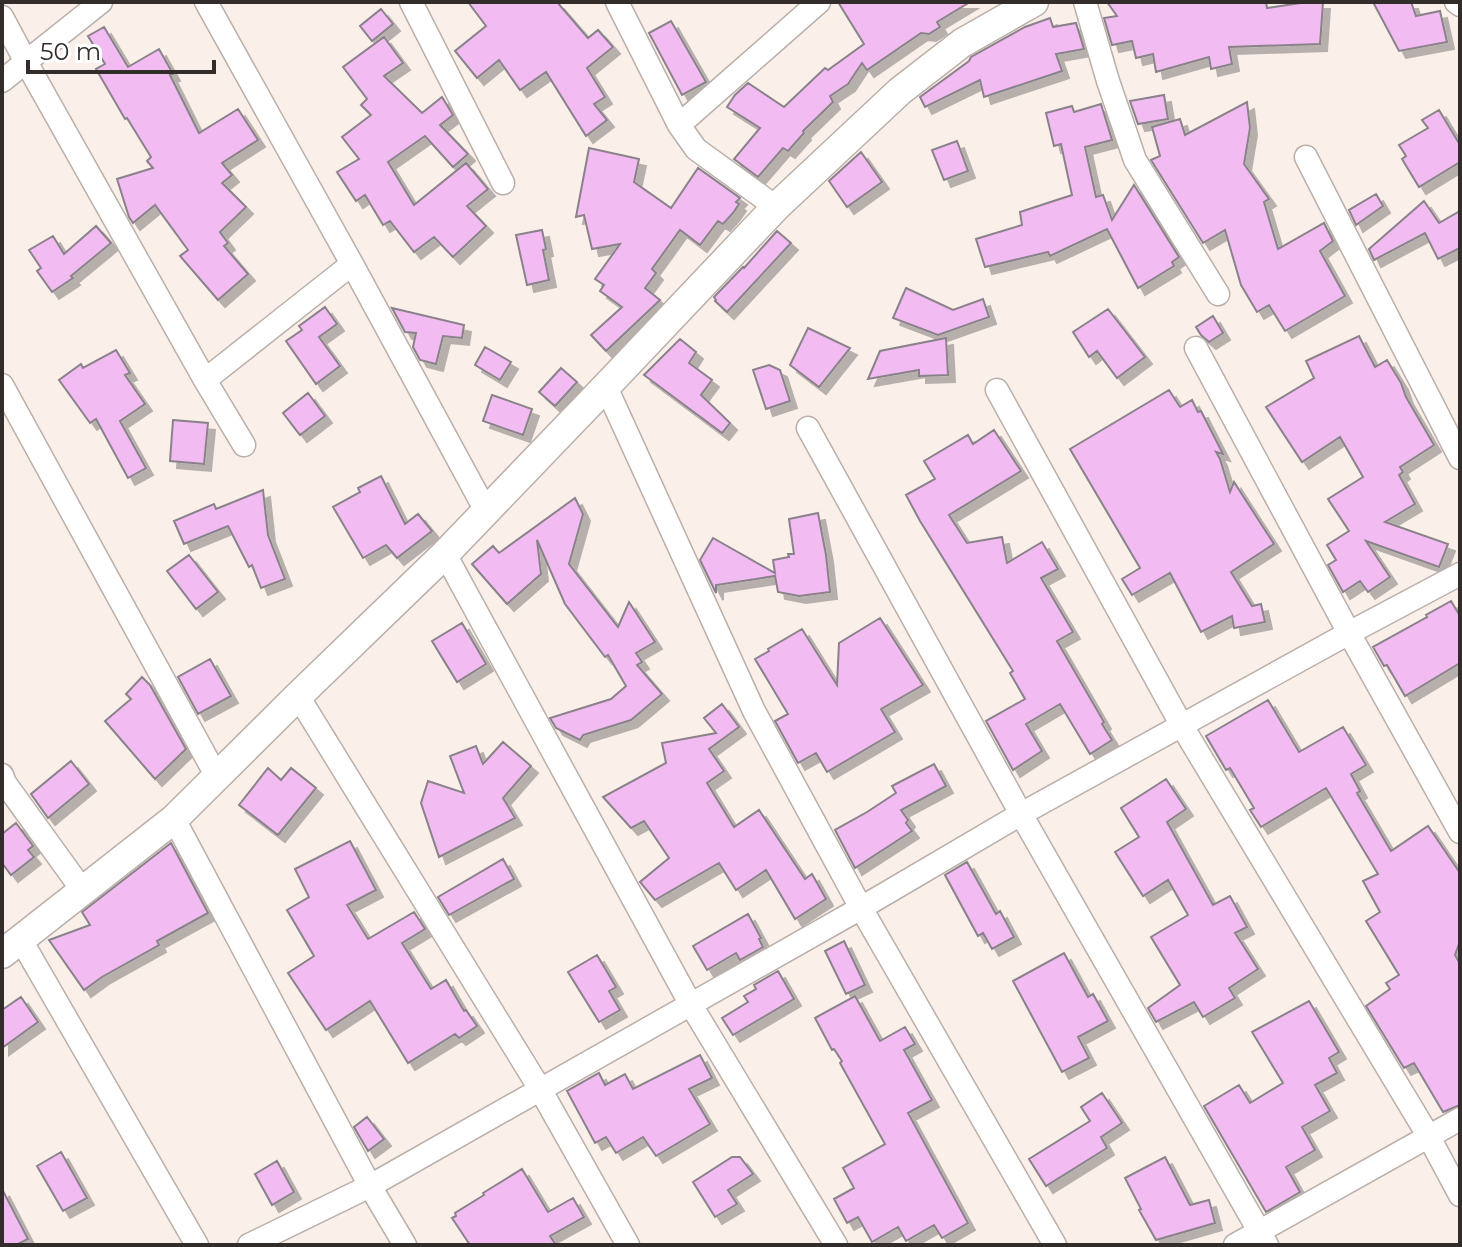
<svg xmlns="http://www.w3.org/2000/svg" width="1462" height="1247" font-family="Montserrat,sans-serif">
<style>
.building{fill:#f2bbf1;stroke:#8a828a;stroke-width:2;filter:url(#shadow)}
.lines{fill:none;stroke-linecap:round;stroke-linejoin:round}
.minor-casing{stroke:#baafaa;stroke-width:25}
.tertiary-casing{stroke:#baafaa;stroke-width:31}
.minor{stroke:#fff;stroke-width:22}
.tertiary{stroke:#fff;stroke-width:28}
</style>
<defs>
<filter id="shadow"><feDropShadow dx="7" dy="7" stdDeviation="0" flood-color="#0004"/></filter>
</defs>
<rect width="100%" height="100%" fill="#faefe9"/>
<path class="building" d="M468,2h89l31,36 10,-8 15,17 -26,21 18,29 -11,7 13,16 -21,16 -40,-64 -26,18 -21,-30 -22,18 -22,-27 31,-25z
M838,2h132l-33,20 3,5 -11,7 -8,-1 -54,37 -5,-7 -14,21 -18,12 3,6 -30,29 1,2 -16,18 -5,-3 -25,29 -24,-18 26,-31 -33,-21 8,-12 13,-12 36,24 41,-39 3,2 36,-26z
M1107,2h159l1,6 40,-6h16l-3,42 -91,3 3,17 -21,5 -2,-12 -53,15 -3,-18 -17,4 -4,-17 -20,4 -8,-27 13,-2z
M1373,2h38l5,14 24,-5 7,31 -48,9z
M381,9l12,15 -21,17 -12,-15z
M1050,18l3,9 23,-4 8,26 -28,5 6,17 -78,26 -4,-17 -55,27 -5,-10 49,-36 2,-4 54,-30z
M671,21l35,61 -24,13 -33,-62z
M104,27l24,40 31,-18 14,25 -3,1 29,58 39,-24 20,31 -36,23 10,12 -10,8 24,24 -26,25 8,11 -4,3 24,28 -30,26 -38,-44 8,-6 -33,-45 -22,18 -4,-6 -12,-38 36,-11 -6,-7 4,-4 -24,-39 -2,1 -29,-50 9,-5 -17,-28z
M384,37l19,26 -19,13 38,37 20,-16 11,18 -13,10 28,29 -15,13 -28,-31 -37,26 26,43 52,-42 22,26 -21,17 19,20 -33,31 -19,-20 -20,15 -24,-31 -7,4 -18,-30 -9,6 -19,-29 22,-13 -17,-22 29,-22 -10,-10 6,-6 -24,-32z
M1164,95l4,24 -30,5 -8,-23z
M1247,102l3,26 -6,36 25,35 -5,3 14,47 46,-26 9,18 -13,10 25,45 -60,35 -16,-26 -12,7 -16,-27 -16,-55 -22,13 -52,-83 9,-4 -8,-29 28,-8 5,16z
M1101,104l11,36 -27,7 11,50 7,-2 9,25 22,-35 45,72 -7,5 2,4 -36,22 -31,-59 -57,27 -2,-4 -63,15 -9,-28 46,-14 -2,-13 52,-17 -11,-51 -7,2 -8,-33 26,-7 2,6z
M1439,110l21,35v17l-41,25 -17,-28 4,-3 -7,-11 29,-17 -6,-8z
M957,141l11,30 -24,9 -12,-30z
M589,148l50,11 -5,23 37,26 27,-40 42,30 -4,4 3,2 -6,9 -10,11 -5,-3 -18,24 -20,-15 -28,39 4,4 -11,15 15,12 -54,51 -15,-16 31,-28 -22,-16 4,-6 -9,-6 25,-35 -28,5 -8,-34 -8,2z
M861,152l21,30 -35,25 -18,-26z
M1376,194l7,12 -27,19 -7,-15z
M1424,201l15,22 21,-12v37l-22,11 -13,-26 -51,27 -5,-11z
M96,226l15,17 -40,33 2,2 -21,14 -15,-21 4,-3 -12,-18 24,-14 11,18z
M542,230l4,19 -3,1 6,30 -22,5 -11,-50z
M777,231l14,12 -64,69 -12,-11 1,-1 -2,-3 29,-30 1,1z
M906,288l47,22 30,-11 6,18 -51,18 -45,-17z
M325,307l12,17 -18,13 21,29 -24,18 -30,-43 16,-11 -3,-4z
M392,308l72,17 -2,13 -19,-2 -7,28 -16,-4 -7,-13 3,-14 -11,-1z
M1108,309l37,48 -28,21 -20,-27 -8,6 -16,-25z
M1213,316l10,17 -14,9 -8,-7 -5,-8z
M808,328l42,20 -31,39 -29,-22z
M1359,336l16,31 12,-7 14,23 5,14 28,48 -34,22 3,5 -4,3 16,29 -30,18 63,22 -9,23 -73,-26 24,36 -22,15 -8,-11 -17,11 -15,-27 8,-5 -9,-15 22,-14 -21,-32 35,-22 -23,-40 -38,25 -36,-55 48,-29 -8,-17z
M946,338l2,37 -29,1v-6l-51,9 12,-28z
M680,339l16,13 -7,11 23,17 -11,15 29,28 -8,10 -78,-58z
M485,347l26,15 -11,18 -25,-15z
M116,350l14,23 -5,2 20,29 -25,17 26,47 -18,10 -32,-59 -6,4 -31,-43 22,-16 2,4z
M769,365l11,5 10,31 -24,8 -13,-39z
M561,368l16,14 -22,24 -16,-14z
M1169,390l11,17 12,-7 6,12 3,-1 22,43 -7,-2 4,7 10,33 4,-10 40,62 -43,28 21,34 9,-2 4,18 -31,6 -2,-12 -31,16 -31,-59 -38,22 -10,-16 18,-11 -70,-119z
M308,393l17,23 -25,19 -17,-22z
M492,395l40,14 -9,26 -40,-14z
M173,420l35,3 -4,41 -34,-3z
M994,430l27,41 -72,44 18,28 35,-6 5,26 35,-21 16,27 -17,9 32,54 -16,9 47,81 -2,2 10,16 -22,14 -30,-50 -34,20 16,27 -29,19 -27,-49 39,-22 -15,-26 3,-2 -93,-150 -14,-26 29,-16 -11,-18 44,-26 5,9z
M381,476l24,48 13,-10 14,17 -35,27 -11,-13 -23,13 -30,-51 27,-15 -2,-4z
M263,490l5,45 17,44 -24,9 -9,-23 -3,2 -21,-41 -44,18 -10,-23 40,-17 2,5z
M575,498l8,16 -14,50 49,63 11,-25 26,40 -19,11 6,9 -5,3 25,29 -31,26 -48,15 -3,5 -24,-12 -6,-10 61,-19 15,-13 -18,-31 -3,2 -40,-53 -28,-64 4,34 -34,30 -35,-40 21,-18 6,7z
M818,513l8,42 4,37 -31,4 -21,-4 -3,-16 -59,9v8l-16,-33 13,-22 62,35 -2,-13 16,-3 -1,-3h6l-5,-35z
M189,555l29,37 -22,17 -29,-38z
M1451,601l9,15v47l-55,33 -18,-31 -3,1 -11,-19 54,-30 -1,-2z
M880,618l43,67 -42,24 14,23 -68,40 -11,-19 -18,10 -23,-42 13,-7 -33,-55 14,-8 -1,-2 34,-20 35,56 2,-42z
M462,623l24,41 -29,18 -25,-41z
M210,659l21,37 -33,18 -20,-37z
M142,677l8,8 36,64 -31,30 -50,-58 26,-22 -5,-5z
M1268,700l31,52 44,-25 23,38 -15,9 9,17 -3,2 34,58 37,-25 32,47v68l-5,14 5,9v141l-17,7 -29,-49 -10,5 -38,-62 24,-17 -4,-6 13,-8 -33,-54 14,-9 -17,-31 15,-7 -52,-86 -65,39 -11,-17 4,-2 -24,-40 -4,2 -20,-34z
M722,704l17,23 -30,22 15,22 -17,12 27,44 25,-17 46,69 7,-5 14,25 -31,20 -29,-49 -30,20 -17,-27 -64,37 -15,-18 29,-24 -25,-37 -13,7 -28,-31 63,-34 -4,-20 54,-10 -12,-15z
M503,742l28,24 -28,32 12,20 -76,39 -18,-54 7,-22 36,12 -14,-37 26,-10 7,18z
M71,761l18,23 -41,34 -17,-24z
M934,764l12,22 -45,24 7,10 -2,3 6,8 -57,37 -20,-38 32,-18 29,-19 -4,-7z
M268,768l13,12 10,-12 25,20 -38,47 -39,-30z
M1166,779l20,30 -19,13 46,83 17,-9 17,31 -12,6 23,36 -29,19 6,10 -32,19 -9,-15 -38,20 -8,-14 32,-23 -29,-48 37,-22 -20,-35 -25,16 -28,-44 24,-15 -18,-29z
M16,823l17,23 -5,4 6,7 -23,18 -9,-12v-29z
M350,841l26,49 -29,15 21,34 46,-27 11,17 -23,14 29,46 15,-9 18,31 2,-1 11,16 -18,12 -4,-4 -47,29 -38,-62 -44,29 -38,-57 26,-17 -27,-46 22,-13 -14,-28z
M171,843l37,70 -51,28 2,4 -57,32 -18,13 -35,-50 41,-15 -8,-13z
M503,859l11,20 -65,36 -11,-18z
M967,862l29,52 4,-3 14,26 -22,12 -9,-16 -5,3 -33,-61z
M748,914l13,24 -2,1 4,8 -23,13 -4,-7 -29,17 -14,-24z
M844,941l21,44 -19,9 -21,-43z
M1064,953l24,44 5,-3 15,27 -30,16 11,21 -27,14 -49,-91z
M597,955l19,32 -7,4 11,19 -21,12 -31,-50z
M778,971l16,28 -61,36 -11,-17 26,-16 -4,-6 12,-7 -2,-4z
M855,996l25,45 25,-14 10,17 -11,6 28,50 -24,13 60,110 -26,15 -8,-13 -28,16 -8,-14 -26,15 -14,-25 -11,6 -13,-24 20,-11 -11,-20 42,-24 -45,-81 2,-2 -8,-12 -2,1 -17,-32z
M21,997l17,25 -36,26v-38z
M1309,1001l30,51 -10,6 8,15 -22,12 15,26 -28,16 13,23 -29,17 14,25 -34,20 -62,-106 35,-21 11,18 33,-20 -31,-51z
M700,1055l12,23 -23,11 21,35 -54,32 -13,-19 -27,16 -10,-16 -11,6 -28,-52 32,-18 6,12 20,-11 8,15z
M1102,1093l20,30 -21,14 6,11 -61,38 -17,-27 61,-38 -9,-14z
M367,1117l17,22 -16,12 -14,-24z
M61,1152l26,46 -24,13 -26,-45z
M732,1157h8l13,17 -25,16 9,14 -22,13 -22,-35z
M1165,1157l25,48 19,-5 6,23 -59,17 -17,-30 2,-1 -16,-31z
M277,1161l17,31 -22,13 -17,-31z
M522,1169l26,43 25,-14 11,19 -34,19 6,9h-86l-18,-27 4,-2 -1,-3 29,-18 -1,-2z
M2,1189l26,50 -12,6h-14z"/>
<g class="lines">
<g class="minor-casing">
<path id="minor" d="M206,2l146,262
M411,2l92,181
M617,2l62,123 17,24 80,58
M1085,2l23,79 27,79 83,134
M1456,2l4,3
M2,17l24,45 179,318 147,-116 134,247
M2,81l99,-79
M679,125l140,-123
M1306,157l154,301
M1196,348l153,285 111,199
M205,380l39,65
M2,385l215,392
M606,387l148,324 107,197 194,337
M997,390l185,336 247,411 31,58
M808,428l213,386 246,431
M445,554l246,451 145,240
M298,696l242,393 88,156
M2,775l3,8 78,108
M174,819l196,367 35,59
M21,940l176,305
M249,1245l121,-59 491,-278 160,-94 328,-181 111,-59
M1235,1245l225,-126"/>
</g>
<g class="tertiary-casing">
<path id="tertiary" d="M2,954l172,-135 124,-123 147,-142 171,-178 160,-169 124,-116 62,-48 72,-41"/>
</g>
<use href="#minor" class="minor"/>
<use href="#tertiary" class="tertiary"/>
</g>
<rect width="1462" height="1247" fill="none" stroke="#322d2b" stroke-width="8"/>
<path d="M28 60v12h186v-12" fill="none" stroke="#322d2b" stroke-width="4"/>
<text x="40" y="60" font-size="24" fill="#322d2b" stroke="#ffffff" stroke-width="6" paint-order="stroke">50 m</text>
</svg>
